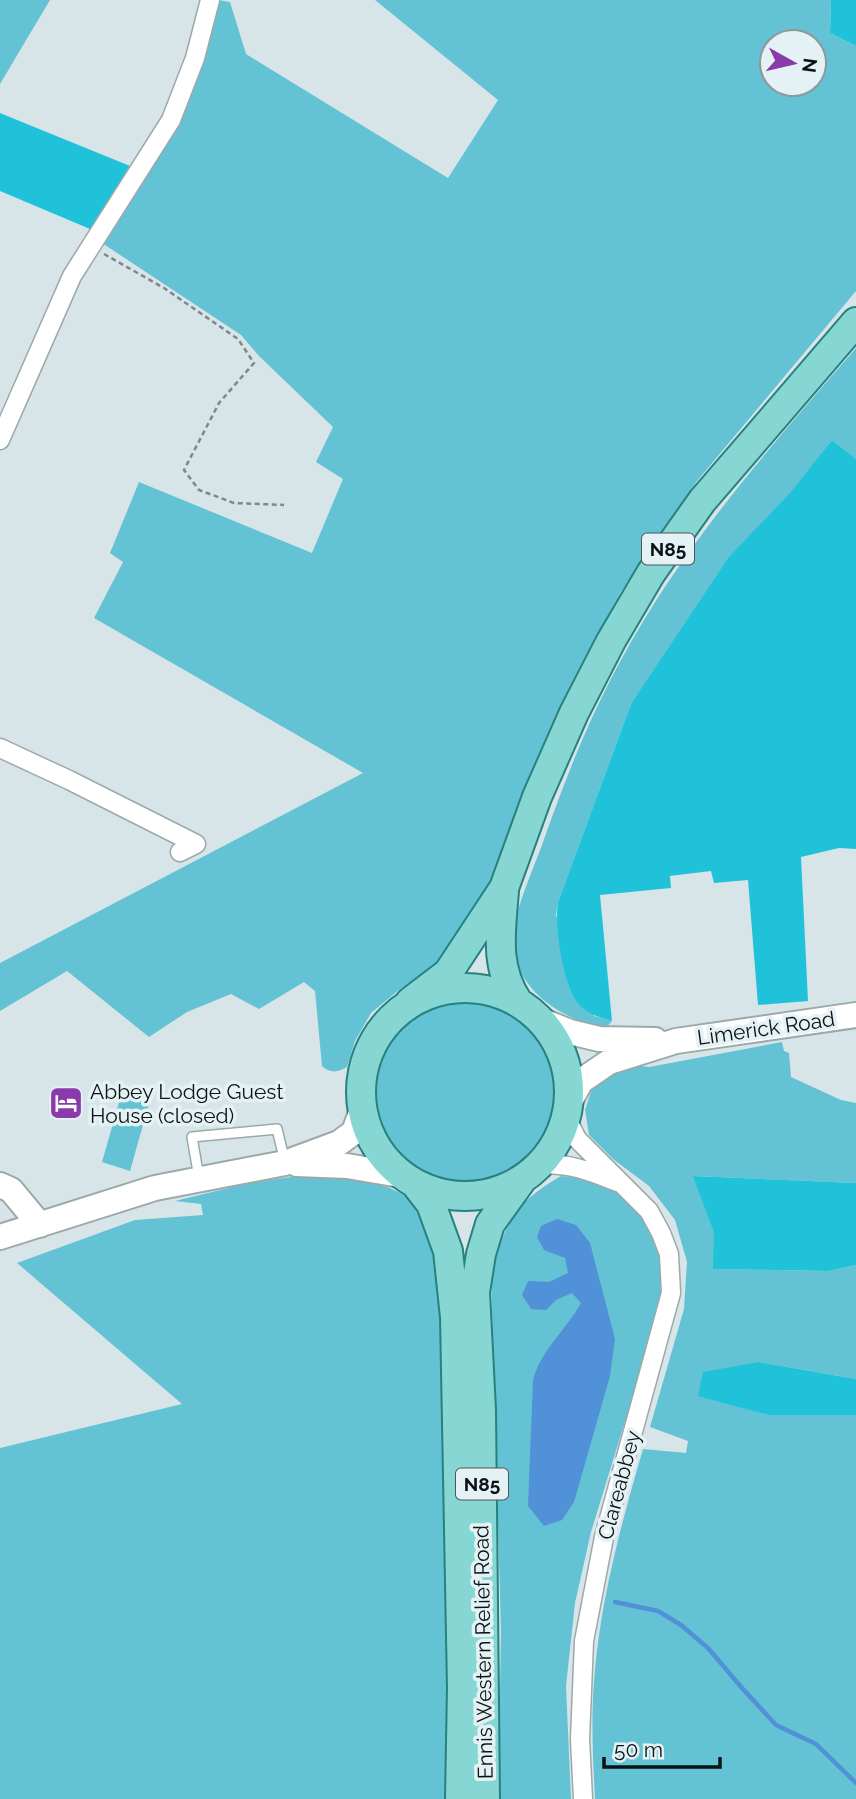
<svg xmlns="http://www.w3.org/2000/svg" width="856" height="1799" font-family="Raleway,sans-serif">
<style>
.green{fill:#63c2d3;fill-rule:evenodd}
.forest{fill:#20c2da}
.water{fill:#5191d7}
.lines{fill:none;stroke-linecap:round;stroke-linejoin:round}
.stream{stroke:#5191d7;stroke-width:4.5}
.service-casing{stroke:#9ca9ab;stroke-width:12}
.minor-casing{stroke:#9ca9ab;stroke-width:21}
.secondary-casing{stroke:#9ca9ab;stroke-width:28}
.primary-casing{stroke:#28817d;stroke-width:32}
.path{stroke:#7e888a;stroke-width:2.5;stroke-dasharray:5 3.5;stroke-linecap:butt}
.service{stroke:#fff;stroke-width:9}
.minor{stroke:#fff;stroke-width:18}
.secondary{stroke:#fff;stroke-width:24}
.primary{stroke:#86d7d3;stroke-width:28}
.labels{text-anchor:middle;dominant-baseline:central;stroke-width:7;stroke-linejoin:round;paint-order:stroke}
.shield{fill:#e5f2f5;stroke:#4e5557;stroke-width:2}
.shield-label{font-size:19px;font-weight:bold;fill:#0d1213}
.street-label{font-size:21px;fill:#0d1213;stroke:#e5f2f5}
.poi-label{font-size:21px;fill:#0d1213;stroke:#e5f2f5;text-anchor:start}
</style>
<rect width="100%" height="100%" fill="#d8e5e8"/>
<path class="green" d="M0,0h50l-50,84z
M218,0l12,2 16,52 202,124 50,-78 -123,-100h456l-1,33 26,13v245l-159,190 -76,111 -80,157 -45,124 -15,34 -22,31 -29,31 -30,20 -29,24 -16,28 -8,26c-9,5 -16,7 -25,-1l-7,-75 -11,-9 -45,27 -28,-15 -44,18 -38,25 -82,-66 -67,40v-48l363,-190 -269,-155 29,-56 -13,-9 29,-71 173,71 31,-74 -27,-17 17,-35 -74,-71 -18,-21 -139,-92c40,-60 77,-117 102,-185 7,-18 9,-39 14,-58zM772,42h42v42h-42z
M856,348v111l-24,-19 -201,264 -73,198 -2,13 38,101 18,5 -8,9c-36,-12 -71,-28 -86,-64 -1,-5 -5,-10 -6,-15 -3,-28 20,-79 30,-106 22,-63 47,-127 79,-185 62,-115 150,-214 235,-312z
M374 1092a91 91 0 1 1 182 0a91 91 0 1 1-182 0Z
M782,1042l2,9 5,2 2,24 50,23 15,3v80l-162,-7 20,57v36l113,2 29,-6v114l-97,-17 -61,33 70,20h88v384h-261c-2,-39 -4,-79 -1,-118 6,-80 27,-156 49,-232l43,4 2,-12 -38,-14 34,-118 3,-47 -12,-42 -26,-34 -36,-27 -24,-24 -4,-25 7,-21 15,-14 26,-10 16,2z
M122,1092l28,8 -20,71 -28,-9z
M305,1175l46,1 39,12 22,11 12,16 7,25 8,63 5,109 5,281 -2,106h-447v-351l182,-44 -165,-141 118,-43 68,-5 -2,-11 -26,-3 74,-18z
M561,1176c9,1 18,2 27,4 39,9 67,47 74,85 3,19 -3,41 -7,59l-64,208 -16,71 -9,83 5,113h-73l3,-168 -10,-356c15,-54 21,-70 70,-99z"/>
<path class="forest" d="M831,0h25v46l-26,-13z
M0,113l130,53 -40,63 -90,-38z
M832,440l24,19v390l-17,-1 -38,9 7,144 -50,4 -10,-125 -34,3 -3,-12 -41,5 1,12 -71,7 12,126c-12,-3 -25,-7 -34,-18 -15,-18 -24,-77 -20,-101l73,-198 98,-147 62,-65z
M693,1176l163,7v82l-28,6 -115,-2 1,-36z
M759,1362l97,17v36h-88l-70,-19 5,-24z"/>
<path class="water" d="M557,1219l19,6 14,18 25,96 -5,37 -36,126 -12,18 -18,6 -16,-20 5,-125c6,-29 34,-52 48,-78l-9,-10 -16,7 -10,10 -15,-1 -9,-14 6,-14 21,1 19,-9 -3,-15 -21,-8 -7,-13 4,-11z"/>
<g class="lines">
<path class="stream" d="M615,1602l43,9 23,14 27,23 34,40 34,37 40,19 40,39"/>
<g class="service-casing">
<path id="service" d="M199,1178l-7,-41 85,-8 8,33"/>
</g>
<g class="minor-casing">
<path id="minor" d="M0,440l72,-164 99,-156 24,-62 15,-58
M0,748l69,32 127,64 -16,8
M567,1119l10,20 72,72 12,22 8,21 2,39 -67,244 -20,104 -4,98 3,60
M540,1165c28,-3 52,7 77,17"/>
</g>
<g class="secondary-casing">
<path id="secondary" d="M540,1020l30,12 29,7 56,1
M569,1103l12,-22 28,-19 67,-21 180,-26
M297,1164l50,2 53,9
M0,1185l11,5 29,35
M0,1237l155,-49 130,-25 54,-20 15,-11 9,-25"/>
</g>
<g class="primary-casing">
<path id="primary" d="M504,891c-3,39 -10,76 14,111
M361 1092a104 104 0 1 1 208 0a104 104 0 1 1-208 0Z
M410,1002l38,-29 56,-85 33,-91 37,-84 37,-72 40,-68 51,-72 154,-179
M417,1186l14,18 17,47 7,66 7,371 -2,111
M485,1799l-4,-389 -6,-118 6,-38 9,-30 31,-43"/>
</g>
<path class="path" d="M104,254l60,34 74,51 16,24 -35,40 -35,67 15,20 35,13 50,2"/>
<use href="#service" class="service"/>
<use href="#minor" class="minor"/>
<use href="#secondary" class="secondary"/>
<use href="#primary" class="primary"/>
</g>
<defs>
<g id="hotel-square" transform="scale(1.75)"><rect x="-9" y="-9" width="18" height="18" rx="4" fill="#8a3aaa" stroke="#e5f2f5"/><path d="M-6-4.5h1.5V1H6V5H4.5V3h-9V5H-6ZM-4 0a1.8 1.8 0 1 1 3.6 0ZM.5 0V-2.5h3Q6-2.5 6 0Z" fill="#fff"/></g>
</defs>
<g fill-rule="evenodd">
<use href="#hotel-square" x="66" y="1103"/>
</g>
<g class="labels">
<g class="shield">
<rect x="642" y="533.5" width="52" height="31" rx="5"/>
<rect x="456" y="1468.5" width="52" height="31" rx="5"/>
</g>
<g class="shield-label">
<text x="668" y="549">N85</text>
<text x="482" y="1484">N85</text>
</g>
<g class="street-label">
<text transform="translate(766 1028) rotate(-8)">Limerick Road</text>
<text transform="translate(619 1485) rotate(-75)">Clareabbey</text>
<text transform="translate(483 1652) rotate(-91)">Ennis Western Relief Road</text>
</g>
<g class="poi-label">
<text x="90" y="1091">Abbey Lodge Guest<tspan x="90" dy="24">House (closed)</tspan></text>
</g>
</g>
<g transform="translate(793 63) rotate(98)"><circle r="33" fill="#e5f2f5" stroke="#8f989b" stroke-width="2"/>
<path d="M0-5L12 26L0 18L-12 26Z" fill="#8a3aaa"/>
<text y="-10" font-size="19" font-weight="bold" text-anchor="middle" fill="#0d1213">N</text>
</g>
<path d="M604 1757v10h116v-10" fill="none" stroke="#0d1213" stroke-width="3.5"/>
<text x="614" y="1757" font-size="21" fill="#0d1213" stroke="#e5f2f5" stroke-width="5" paint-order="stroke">50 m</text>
</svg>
